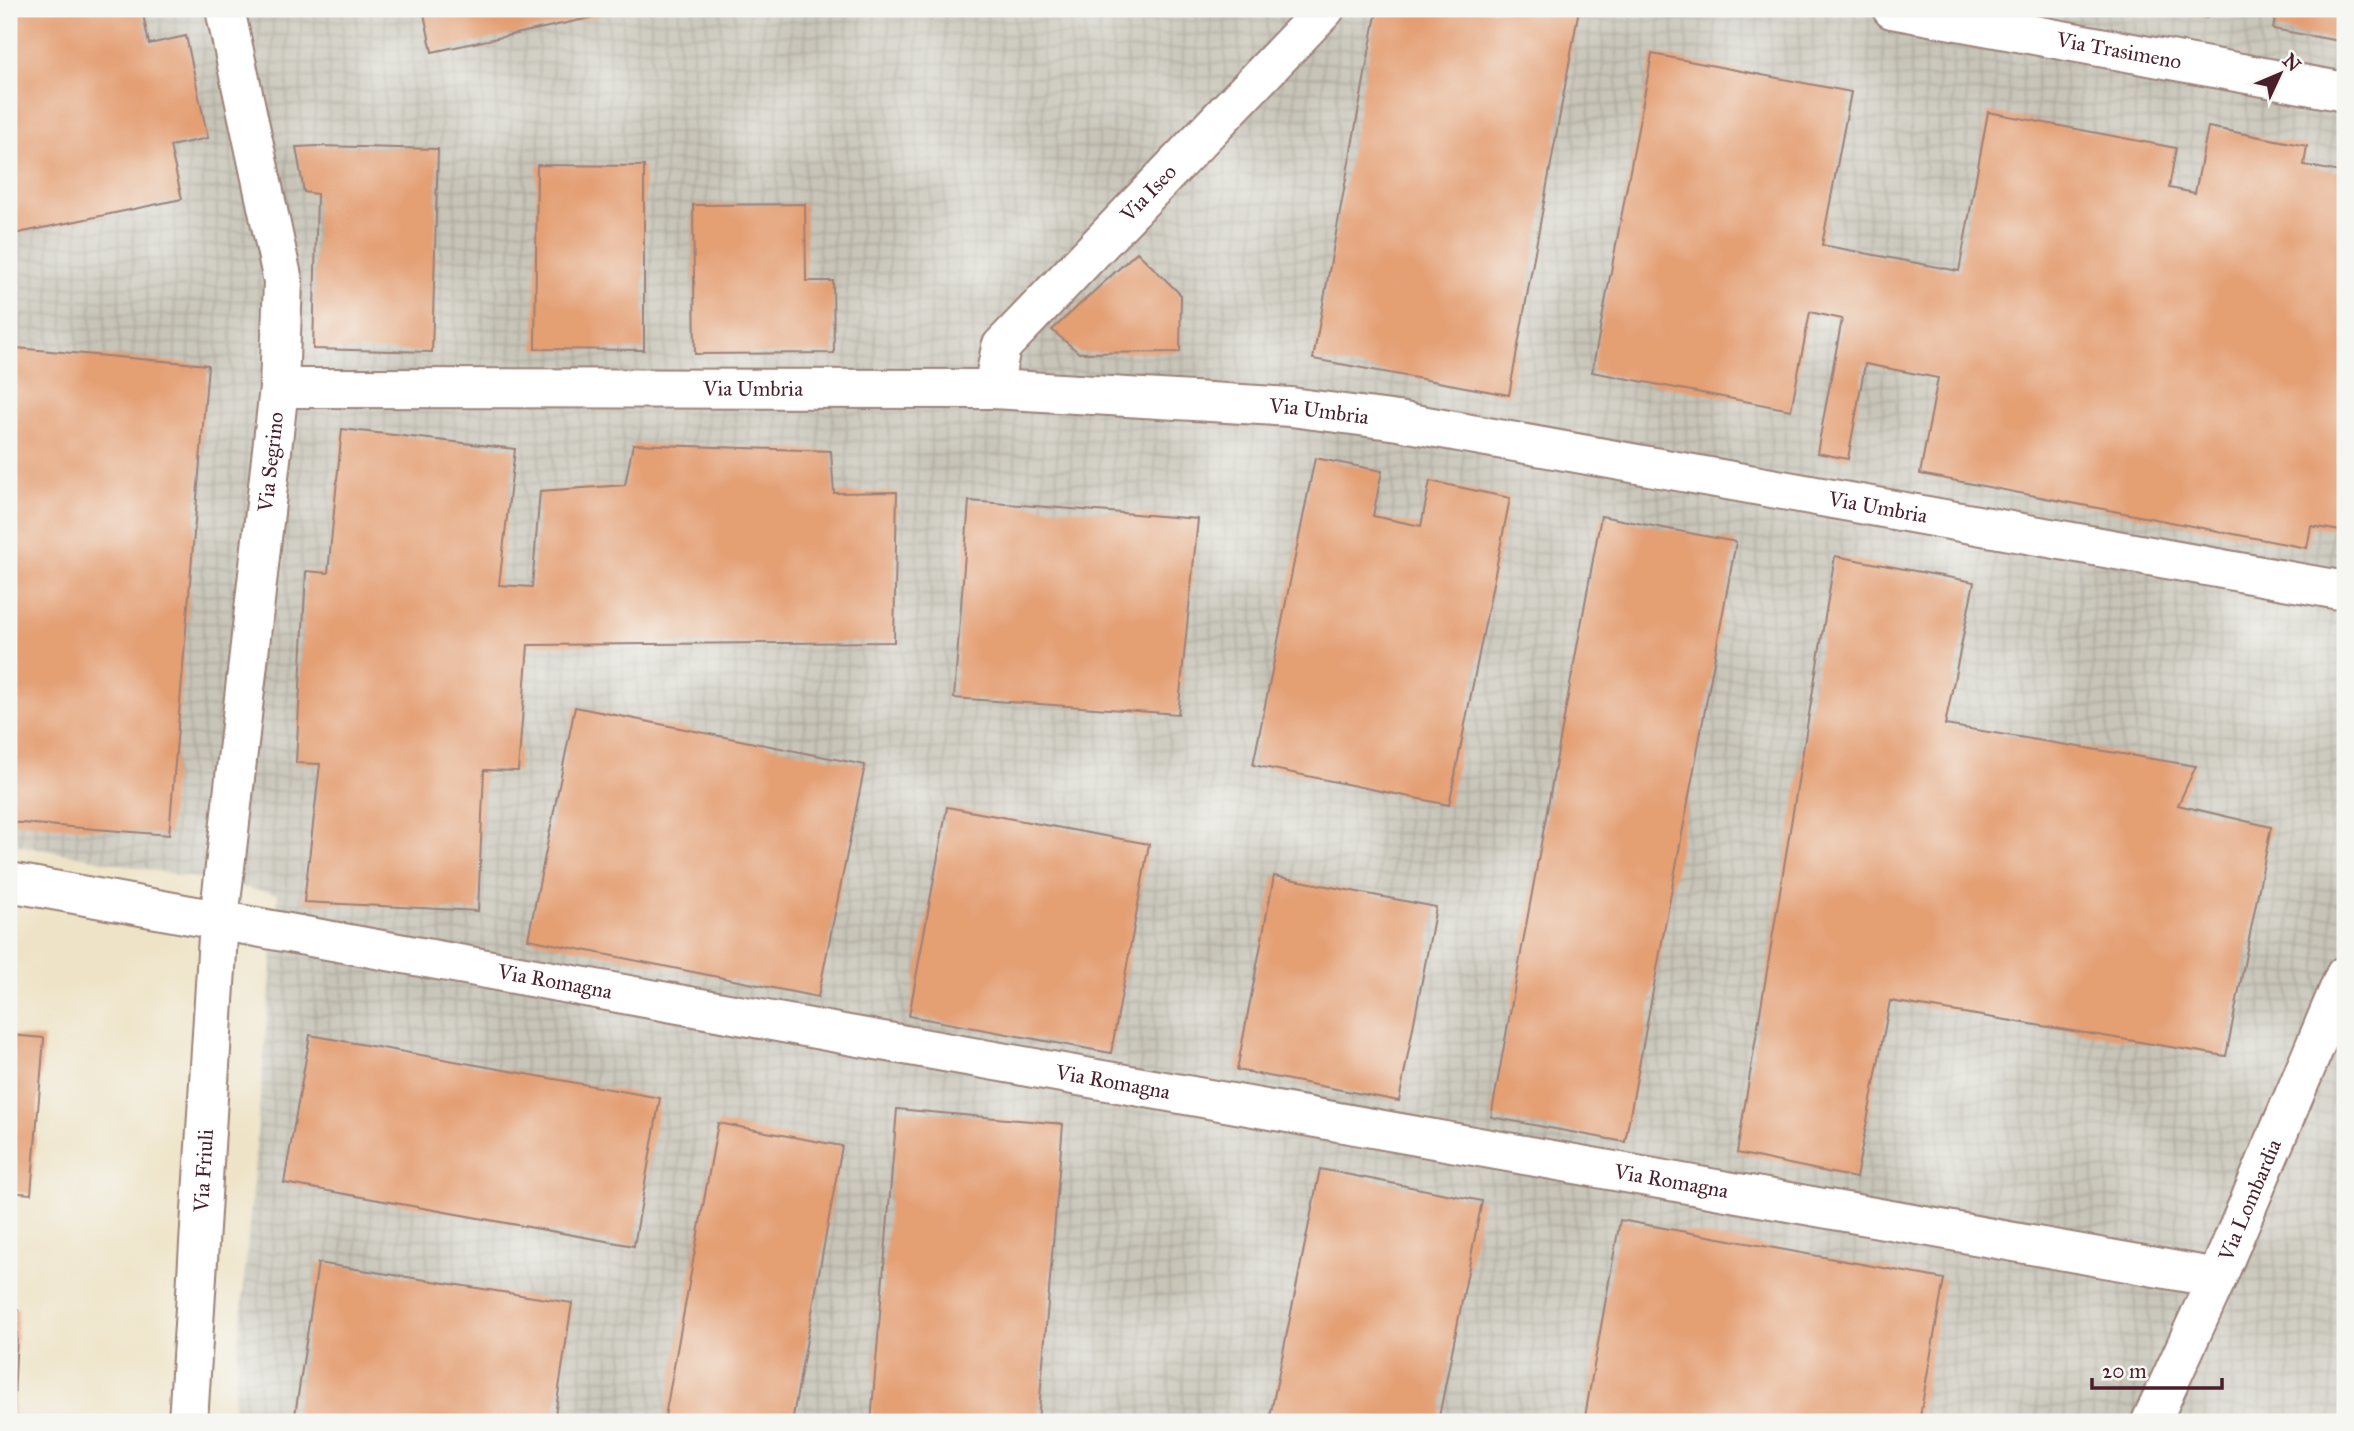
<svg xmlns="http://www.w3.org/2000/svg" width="2354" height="1431" font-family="'IM FELL Great Primer',serif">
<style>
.industrial{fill:url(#industrial-grid)}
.building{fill:#e49f73}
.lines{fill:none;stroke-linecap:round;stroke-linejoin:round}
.minor-casing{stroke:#9c8178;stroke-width:42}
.tertiary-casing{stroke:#9c8178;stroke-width:42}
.minor{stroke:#fff;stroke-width:38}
.tertiary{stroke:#fff;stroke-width:38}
.labels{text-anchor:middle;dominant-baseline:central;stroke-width:5;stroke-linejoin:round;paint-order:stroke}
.street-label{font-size:21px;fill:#4a1f2b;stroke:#f6f6f2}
</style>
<defs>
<pattern id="industrial-grid" width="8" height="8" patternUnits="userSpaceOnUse" patternTransform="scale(1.75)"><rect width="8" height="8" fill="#c7c4b8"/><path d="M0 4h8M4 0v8" fill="none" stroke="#aca89e"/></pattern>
</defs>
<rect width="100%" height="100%" fill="#f6f6f2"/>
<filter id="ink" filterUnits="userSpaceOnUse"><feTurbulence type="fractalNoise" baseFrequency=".0143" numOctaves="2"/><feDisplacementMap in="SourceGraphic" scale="14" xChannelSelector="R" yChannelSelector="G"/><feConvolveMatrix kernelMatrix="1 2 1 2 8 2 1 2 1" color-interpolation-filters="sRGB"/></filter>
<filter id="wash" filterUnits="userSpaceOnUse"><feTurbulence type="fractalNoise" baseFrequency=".00686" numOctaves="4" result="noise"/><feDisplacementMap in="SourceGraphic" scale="28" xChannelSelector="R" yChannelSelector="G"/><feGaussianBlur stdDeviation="1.57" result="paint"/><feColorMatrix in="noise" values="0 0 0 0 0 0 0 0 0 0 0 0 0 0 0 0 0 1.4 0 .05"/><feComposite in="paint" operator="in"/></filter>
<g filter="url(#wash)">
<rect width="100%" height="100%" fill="#eee3c6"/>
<path class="industrial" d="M9,9h2336v1413h-2113l46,-528 -269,-51z"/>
<g id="blocks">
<path class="building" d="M9,9h133l7,35 37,-8 22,102 -38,8 12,53 -173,36z
M423,9h204v1l-195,42z
M1377,9h202l-70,386 -196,-36z
M2167,9h42l-2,9z
M2277,9h68v33l-72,-13z
M1652,54l199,38 -29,153 137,26 29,-159 188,36 -7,40 26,5 13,-66 99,19 -3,19 41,8v338l-4,20 -30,-5 -4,22 -387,-74 18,-96 -73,-14 -17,95 -31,-6 25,-134 -32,-7 -19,98 -199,-38z
M319,146l119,3 -6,203 -119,-3 4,-155 -13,-2 -8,-45z
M537,165l107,1v184l-109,-1z
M805,204l1,77h27l1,72 -139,1 -2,-149z
M1137,252l44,43 -1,57 -101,1 -27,-23z
M16,348l192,17 -39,470 -160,-13v-383z
M342,429l173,20 -16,136 33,2 8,-96 85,-6 8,-41 198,7 3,42 63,-1 -3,150 -366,3 -10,126 -34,-1 -6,141 -174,-9 16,-138 -24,-1 10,-192 22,2z
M1315,458l67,13 -9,45 48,10 9,-45 80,17 -61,307 -196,-40z
M969,501l229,18 -20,195 -224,-16z
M1601,516l135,26 -111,600 -134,-25z
M1835,556l139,26 -29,143 251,41 -18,39 93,22 -45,229 -336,-55 -34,177 -119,-25z
M575,707l290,58 -47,232 -290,-58z
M947,807l202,37 -38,209 -202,-37z
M1274,876l162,31 -37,194 -162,-31z
M9,1035l35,3 -13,156 -22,-2z
M310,1035l350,63 -26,148 -350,-63z
M897,1109l166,15 -25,298h-167z
M718,1123l124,23 -50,276h-128z
M1320,1169l162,32 -44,221h-169z
M1620,1220l324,59 -25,143h-335z
M318,1263l254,40 -18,119h-260z
M9,1309h9l-5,113h-4z"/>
</g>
</g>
<g filter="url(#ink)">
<use href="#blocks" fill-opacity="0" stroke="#9c8178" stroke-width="2"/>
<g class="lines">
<g class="minor-casing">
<g id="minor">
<path id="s1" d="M1892,9l453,83"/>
<path id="s2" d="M279,388l714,1 298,18 107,14 947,170"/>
<path id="s3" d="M993,389l8,-42 324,-338"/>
<path id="s4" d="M9,882l845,154 1363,242"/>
<path id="s5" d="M188,1422l31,-502 60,-532 4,-107 -58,-272"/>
</g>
</g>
<g class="tertiary-casing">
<g id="tertiary">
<path id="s6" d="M2151,1422l66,-144 128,-303"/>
</g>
</g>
<use href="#minor" class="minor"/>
<use href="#tertiary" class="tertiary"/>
</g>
</g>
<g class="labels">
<g class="street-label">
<text stroke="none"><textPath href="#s1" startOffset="231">Via Trasimeno</textPath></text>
<text stroke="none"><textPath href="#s3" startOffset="256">Via Iseo</textPath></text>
<text stroke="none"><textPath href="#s2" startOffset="474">Via Umbria</textPath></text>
<text stroke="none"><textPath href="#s2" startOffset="1041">Via Umbria</textPath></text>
<text stroke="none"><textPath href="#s5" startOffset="964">Via Segrino</textPath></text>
<text stroke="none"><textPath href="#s2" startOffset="1608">Via Umbria</textPath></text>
<text stroke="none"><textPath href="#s4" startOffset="555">Via Romagna</textPath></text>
<text stroke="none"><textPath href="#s4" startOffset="1122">Via Romagna</textPath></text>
<text stroke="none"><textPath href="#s5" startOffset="252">Via Friuli</textPath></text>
<text stroke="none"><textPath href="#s4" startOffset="1689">Via Romagna</textPath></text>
<text stroke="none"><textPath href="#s6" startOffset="243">Via Lombardia</textPath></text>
</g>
</g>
<rect width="2354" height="1431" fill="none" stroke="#f6f6f2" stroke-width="35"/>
<g transform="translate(2280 74) rotate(46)" stroke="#f6f6f2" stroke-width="5" paint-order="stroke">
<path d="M0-5L12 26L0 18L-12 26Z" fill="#4a1f2b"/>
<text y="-10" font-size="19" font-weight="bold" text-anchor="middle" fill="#4a1f2b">N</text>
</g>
<path d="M2092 1378v10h130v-10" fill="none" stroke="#4a1f2b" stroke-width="3.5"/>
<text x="2102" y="1378" font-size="21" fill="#4a1f2b" stroke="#f6f6f2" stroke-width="5" paint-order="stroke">20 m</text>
</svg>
